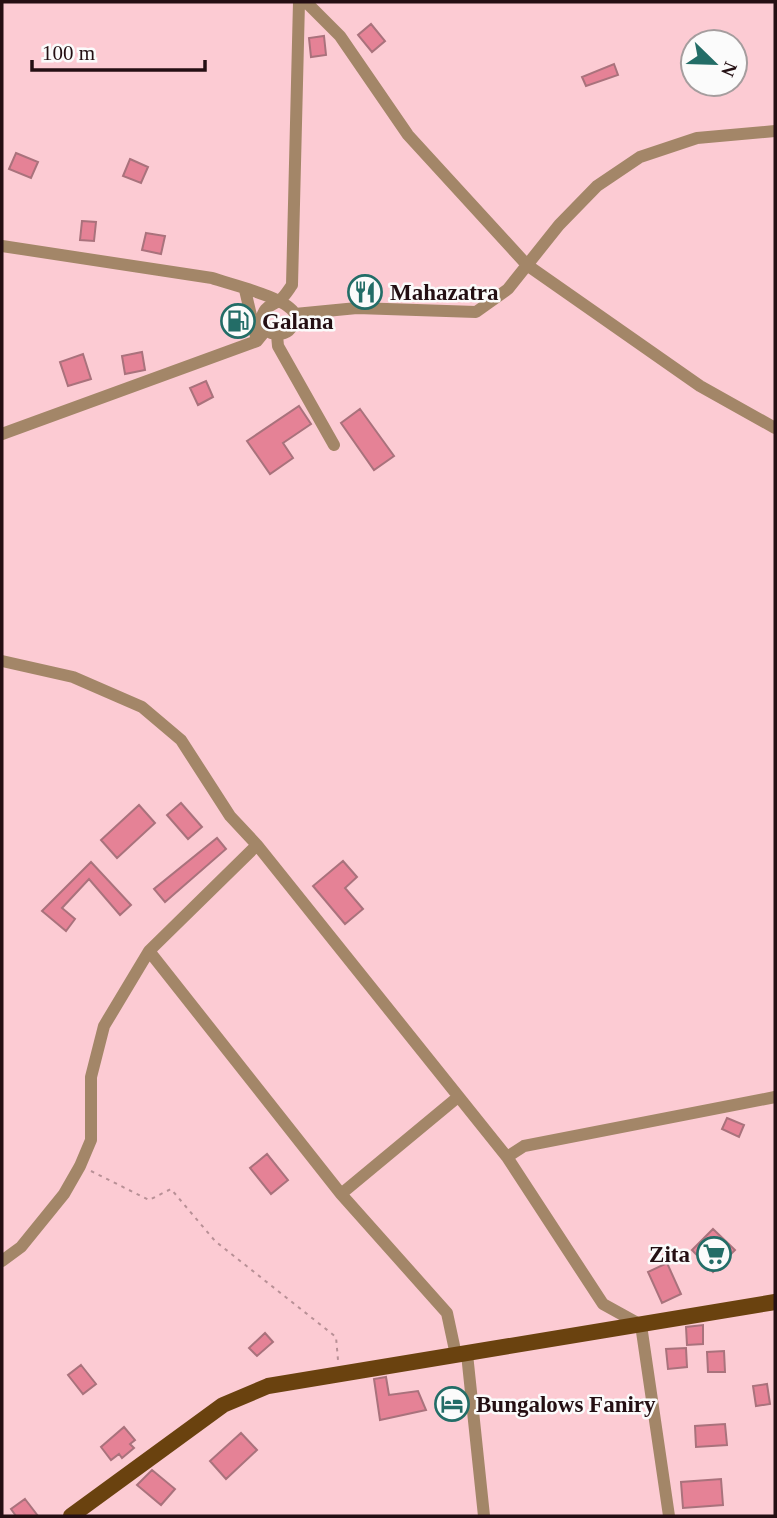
<svg xmlns="http://www.w3.org/2000/svg" width="777" height="1518" font-family="Georgia,serif">
<style>
.building{fill:#e58296;stroke:#a9727c;stroke-width:2}
.lines{fill:none;stroke-linecap:round;stroke-linejoin:round}
.path{stroke:#b89096;stroke-width:2;stroke-dasharray:3.5 5;stroke-linecap:butt}
.minor{stroke:#a38668;stroke-width:12}
.major{stroke:#6a420f;stroke-width:16}
.labels{text-anchor:middle;dominant-baseline:central;stroke-width:5;stroke-linejoin:round;paint-order:stroke}
.poi-label{font-size:23px;font-weight:bold;fill:#240f13;stroke:#fbfbfb;text-anchor:start}
</style>
<rect width="100%" height="100%" fill="#fccbd3"/>
<path class="building" d="M371,24l14,17 -13,11 -14,-17z
M324,36l2,19 -15,2 -2,-19z
M614,64l4,11 -32,11 -4,-9z
M16,153l22,9 -7,16 -22,-9z
M130,159l18,8 -7,16 -18,-7z
M82,221l14,1 -2,19 -14,-1z
M146,233l19,3 -4,18 -19,-4z
M142,352l3,18 -20,4 -3,-18z
M83,354l8,25 -23,7 -8,-24z
M206,381l7,16 -15,8 -8,-17z
M299,406l12,18 -28,19 10,15 -23,16 -23,-33z
M360,409l34,47 -20,14 -33,-47z
M181,803l21,24 -14,12 -21,-24z
M139,805l16,18 -38,35 -16,-18z
M217,838l9,11 -61,53 -11,-13z
M343,861l14,16 -12,11 18,21 -18,15 -32,-38z
M91,862l40,43 -11,10 -31,-36 -27,29 13,11 -9,12 -24,-20z
M727,1118l17,7 -5,12 -17,-8z
M267,1154l21,26 -17,14 -21,-26z
M713,1229l22,21 -22,22 -21,-22z
M667,1263l14,31 -19,9 -14,-31z
M703,1325v19l-16,1 -1,-18z
M265,1333l8,9 -16,14 -8,-8z
M686,1348l1,19 -19,2 -2,-20z
M724,1351l1,21h-17l-1,-20z
M81,1365l15,19 -13,10 -15,-19z
M386,1377l3,18 29,-4 8,19 -46,10 -6,-41z
M767,1384l3,20 -14,2 -3,-20z
M725,1424l2,21 -31,2 -1,-21z
M124,1427l11,13 -5,4 4,4 -12,10 -3,-4 -8,6 -10,-13z
M241,1433l16,17 -31,29 -16,-18z
M152,1470l23,19 -14,16 -24,-20z
M721,1479l2,26 -40,3 -2,-26z
M25,1499l13,17h-22l-5,-7z"/>
<g class="lines">
<path class="path" d="M91,1171l58,29 22,-11 44,52 121,96 2,23"/>
<path class="minor" d="M306,2l34,34 68,99 119,130 173,121 75,42
M2,246l210,32c20,7 74,19 83,36 0,15 -9,23 -24,19l-10,-12c3,-16 9,-14 19,-21 5,-4 9,-11 12,-15l7,-283
M245,290l12,51
M295,314l62,-6 119,4 32,-23 51,-64 38,-39 43,-29 57,-19 78,-7
M277,335l1,11 56,99
M2,434l255,-93 9,-11
M2,661l71,16 69,30 39,33 49,76 27,29 250,312 96,147 38,21 28,191
M257,845l-108,106 192,243 106,119 9,42
M507,1157l17,-11 251,-49
M341,1194l117,-97
M2,1261l19,-14 43,-53 16,-28 11,-26v-63l13,-51 45,-75
M467,1354l17,162"/>
<path class="major" d="M71,1516l152,-111 45,-19 507,-84"/>
</g>
<defs>
<g id="restaurant-ring" transform="scale(1.75)"><circle r="9.5" fill="#fbfbfb" stroke="#236d67" stroke-width="1.5"/><path d="M-5-6h1v4h1v-4h1v4h1v-4h1v5L-1.5 .5V6h-2V.5L-5-1ZM5-6V6H3V1.5H1.5Q1.5-4 5-6Z" fill="#236d67"/></g>
<g id="fuel-ring" transform="scale(1.75)"><circle r="9.5" fill="#fbfbfb" stroke="#236d67" stroke-width="1.5"/><path d="M-5.5-6h7V0h2V4h1.3V-2.5L3-4.5l.8-.8L6-3V5H2.5V1h-1V6h-7ZM-4.2-4.7v3.2H.2V-4.7Z" fill="#236d67"/></g>
<g id="supermarket-ring" transform="scale(1.75)"><circle r="9.5" fill="#fbfbfb" stroke="#236d67" stroke-width="1.5"/><path d="M-6-5.5h2.5l.6 2H6L4.5 2H-2.5L-4.4-4H-6ZM-1.5 3.2a1.3 1.3 0 1 0 .1 0ZM3 3.2a1.3 1.3 0 1 0 .1 0Z" fill="#236d67"/></g>
<g id="hotel-ring" transform="scale(1.75)"><circle r="9.5" fill="#fbfbfb" stroke="#236d67" stroke-width="1.5"/><path d="M-6-4.5h1.5V1H6V5H4.5V3h-9V5H-6ZM-4 0a1.8 1.8 0 1 1 3.6 0ZM.5 0V-2.5h3Q6-2.5 6 0Z" fill="#236d67"/></g>
</defs>
<g fill-rule="evenodd">
<use href="#restaurant-ring" x="365" y="292"/>
<use href="#fuel-ring" x="238" y="321"/>
<use href="#supermarket-ring" x="714" y="1254"/>
<use href="#hotel-ring" x="452" y="1404"/>
</g>
<g class="labels">
<g class="poi-label">
<text x="390" y="292">Mahazatra</text>
<text x="262" y="321">Galana</text>
<text x="690" y="1254" text-anchor="end">Zita</text>
<text x="476" y="1404">Bungalows Faniry</text>
</g>
</g>
<rect width="777" height="1518" fill="none" stroke="#240f13" stroke-width="7"/>
<g transform="translate(714 63) rotate(113)"><circle r="33" fill="#fbfbfb" stroke="#a59d9e" stroke-width="2"/>
<path d="M0-5L12 26L0 18L-12 26Z" fill="#236d67"/>
<text y="-10" font-size="19" font-weight="bold" text-anchor="middle" fill="#240f13">N</text>
</g>
<path d="M32 60v10h173v-10" fill="none" stroke="#240f13" stroke-width="3.5"/>
<text x="42" y="60" font-size="21" fill="#240f13" stroke="#fbfbfb" stroke-width="5" paint-order="stroke">100 m</text>
</svg>
